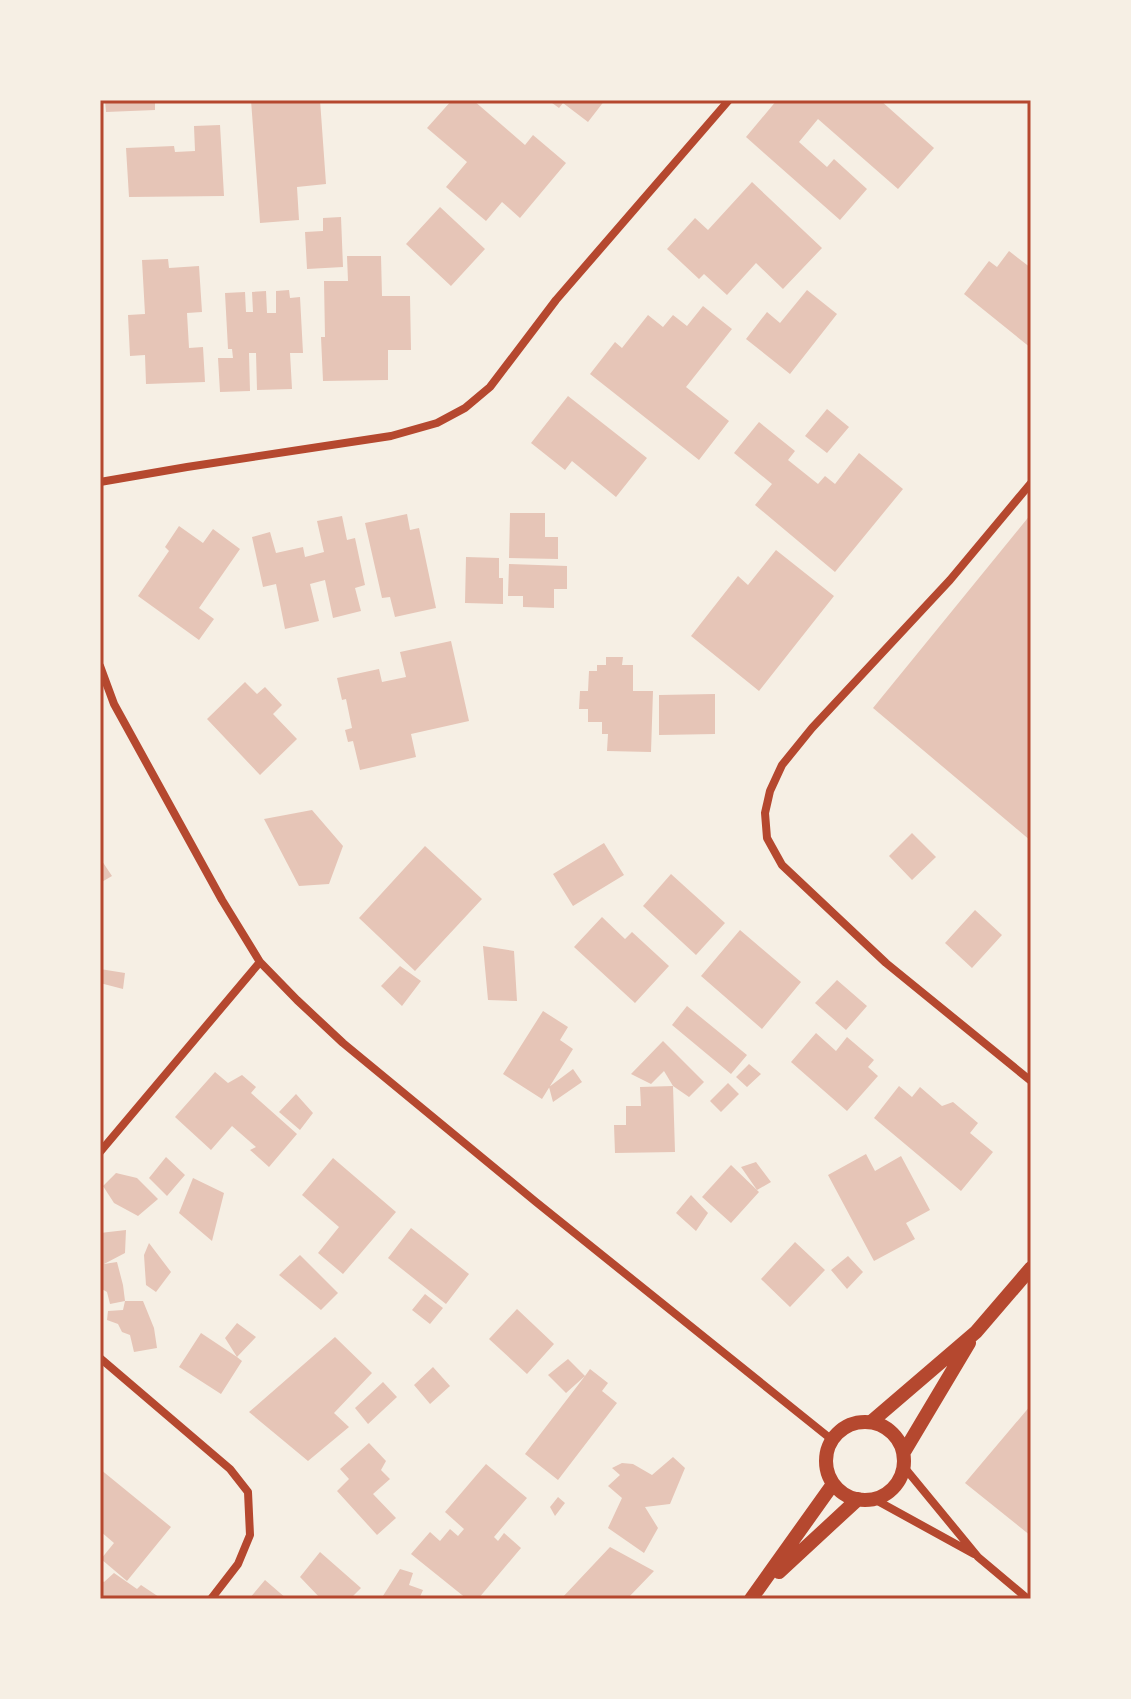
<svg xmlns="http://www.w3.org/2000/svg" width="1131" height="1699" font-family="Raleway,sans-serif">
<style>
.building{fill:#e6c5b7}
.lines{fill:none;stroke-linecap:round;stroke-linejoin:round}
.minor{stroke:#b5482f;stroke-width:8}
.tertiary{stroke:#b5482f;stroke-width:14}
.neatline{fill:none;stroke:#b5482f;stroke-width:3}
</style>
<rect width="100%" height="100%" fill="#f6efe4"/>
<path class="building" d="M105,100h50v10l-49,2z
M251,100h69l6,84 -29,3 2,33 -39,3z
M452,100h21l52,45 8,-10 33,28 -46,55 -18,-16 -16,19 -40,-34 21,-25 -40,-34z
M548,100h57l-17,22 -25,-19 -4,5z
M777,100h103l54,48 -36,41 -80,-70 -19,23 28,25 7,-8 33,30 -27,31 -94,-83z
M220,125l4,71 -95,1 -3,-49 48,-2 1,6 20,-1 -1,-25z
M752,182l70,66 -39,41 -27,-26 -29,32 -23,-21 -5,5 -32,-30 28,-31 13,12z
M440,207l45,42 -34,37 -45,-42z
M341,217l2,50 -36,2 -2,-37 18,-1v-13z
M1009,251l22,17v80l-67,-54 25,-33 8,6z
M347,256h34l1,40h28l1,54h-23v30l-65,1 -2,-44h4l-1,-56h24z
M168,259l1,9 30,-2 3,46 -15,1 2,35 14,-1 2,35 -59,2 -1,-29 -15,1 -2,-41 17,-1 -3,-54z
M289,290l1,8 10,-1 3,56h-13l2,36 -35,1 -1,-37h-7l1,38 -30,1 -2,-34h15l-1,-9h-4l-3,-56 20,-1 1,20h7l-1,-20 14,-1 1,22h9v-22z
M807,290l30,24 -47,60 -44,-35 21,-27 13,11z
M703,306l29,23 -46,58 43,34 -30,39 -109,-86 25,-32 7,6 26,-33 15,12 10,-12 14,11z
M568,396l79,62 -31,39 -44,-36 -7,9 -34,-27z
M827,409l22,18 -22,26 -22,-17z
M759,422l36,29 -7,9 30,24 7,-8 10,8 24,-31 44,36 -68,83 -80,-67 17,-21 -38,-31z
M510,513h35v24h13v22l-49,-1z
M407,514l3,16 9,-2 17,80 -41,9 -5,-20 -8,1 -17,-75z
M1031,514v327l-158,-133z
M342,516l5,24 8,-2 10,47 -10,3 6,23 -28,7 -8,-38 -15,4 9,37 -34,8 -9,-45 -13,3 -11,-50 18,-5 6,21 27,-6 2,10 19,-5 -7,-31z
M179,526l24,17 10,-14 27,20 -41,59 15,11 -15,21 -61,-44 31,-45 -4,-4z
M776,550l58,46 -75,95 -68,-55 47,-60 10,9z
M466,557l33,1v20h4v26l-38,-1z
M509,564l58,2v23h-13v19l-31,-1v-11h-15z
M451,641l18,80 -58,13 5,23 -56,13 -7,-29 -5,1 -3,-12 7,-2 -6,-29 -4,1 -5,-22 42,-9 3,13 24,-5 -6,-25z
M606,657h17l-1,8h11v26h20l-2,61 -44,-1 1,-17h-6v-12h-14v-13h-9l1,-18h8l1,-20h8v-6h9z
M245,682l12,12 8,-7 17,18 -9,9 24,25 -37,36 -53,-56z
M715,694v40l-56,1v-40z
M312,810l31,36 -14,38 -30,2 -35,-67z
M912,833l24,24 -24,23 -23,-24z
M604,843l20,32 -51,31 -20,-32z
M425,846l57,53 -67,72 -56,-53z
M100,858l12,18 -12,7z
M671,874l54,49 -29,32 -53,-49z
M975,910l27,25 -30,33 -27,-25z
M602,917l23,22 7,-7 37,34 -34,37 -61,-56z
M740,930l61,52 -39,47 -61,-53z
M483,946l31,5 3,50 -29,-1z
M400,966l21,15 -19,25 -21,-20z
M100,969l25,4 -2,16 -23,-6z
M837,980l30,26 -21,24 -31,-27z
M687,1006l60,49 -16,19 -59,-49z
M543,1011l25,16 -8,13 13,9 -31,50 -39,-25z
M816,1033l20,18 11,-14 27,23 -6,7 10,9 -31,35 -56,-49z
M663,1041l41,41 -15,15 -16,-11 -9,-15 -13,13 -20,-10z
M749,1064l12,10 -14,13 -11,-10z
M573,1069l9,13 -29,20 -4,-15z
M215,1072l13,11 14,-8 14,12 -5,6 46,41 -28,33 -19,-17 6,-3 -24,-21 -21,24 -36,-33z
M728,1083l11,11 -18,18 -11,-11z
M673,1086l2,66 -60,1 -1,-28h12v-19h15l-1,-19z
M899,1086l13,11 8,-10 22,19 11,-4 25,21 -8,10 23,19 -32,39 -87,-73z
M296,1094l17,19 -13,17 -21,-18z
M866,1154l9,17 26,-15 29,54 -24,13 9,16 -41,22 -46,-86z
M166,1157l19,18 -18,21 -18,-18z
M333,1158l63,54 -53,62 -25,-21 21,-26 -37,-32z
M756,1162l15,20 -14,8 -16,-23z
M731,1165l28,27 -28,31 -29,-26z
M116,1173l21,5 21,21 -20,17 -24,-13 -11,-17z
M193,1178l31,15 -12,48 -33,-28z
M691,1195l17,18 -12,18 -20,-18z
M411,1228l58,46 -23,30 -58,-46z
M126,1230l-1,23 -21,11 13,-2 6,23 2,16h18l11,27 3,20 -23,4 -4,-17 -8,-3 -4,-8 -11,-4 1,-9 15,-1 2,-9 -15,3 -3,-12 -7,-4v-17l3,-7 -3,2v-33z
M795,1242l30,28 -35,37 -29,-28z
M149,1243l22,29 -15,20 -10,-7 -2,-30z
M300,1255l38,38 -17,17 -42,-35z
M848,1256l15,16 -16,17 -16,-19z
M425,1294l18,14 -13,16 -18,-14z
M517,1309l37,35 -27,30 -38,-35z
M237,1323l19,14 -19,20 5,4 -21,33 -42,-27 22,-34 36,24 -12,-19z
M335,1337l37,36 -38,40 15,14 -41,34 -59,-49z
M568,1359l17,17 5,-7 18,14 -6,8 15,12 -59,77 -33,-26 60,-78 -19,17 -18,-18z
M433,1367l17,19 -20,18 -16,-19z
M383,1382l14,15 -29,27 -13,-16z
M1031,1405v131l-66,-53z
M369,1443l17,18 -5,9 9,9 -17,15 23,24 -19,17 -40,-44 12,-12 -9,-10z
M673,1457l12,11 -15,36 -25,3 13,21 -14,25 -36,-25 14,-30 -14,-12 12,-11 -8,-7 10,-5 11,1 19,11z
M486,1464l41,34 -33,39 4,4 6,-8 17,15 -43,51h-11l-56,-45 19,-22 10,9 10,-12 8,7 6,-7 -19,-17z
M100,1469l71,58 -44,54 -26,-22 13,-16 -14,-12z
M558,1497l7,6 -10,13 -5,-9z
M610,1547l44,24 -27,28h-66z
M320,1552l41,36 -9,9 1,2h-32l-21,-22z
M400,1569l13,4 -4,12 14,5 -4,9h-38z
M114,1573l23,16 4,-4 21,14h-62v-20l4,3z
M265,1580l22,19h-38z"/>
<g class="lines">
<path class="minor" d="M100,482l87,-15 204,-31 46,-13 28,-15 25,-21 66,-87 173,-200
M1031,483l-81,97 -138,148 -30,37 -12,26 -5,22 2,25 15,27 104,98 145,118
M100,666l14,38 108,196 38,62 37,38 46,43 193,159 295,237
M100,1152l160,-190
M100,1358l130,111 18,23 2,43 -12,29 -27,35
M904,1467l74,90 50,42
M874,1499l100,55"/>
<path class="tertiary" d="M871,1422l105,-90 55,-64
M826 1461a39 39 0 1 1 78 0a39 39 0 1 1-78 0Z
M904,1452l65,-109
M779,1572l79,-73
M751,1599l82,-115"/>
</g>
<rect width="1131" height="1699" fill="none" stroke="#f6efe4" stroke-width="204"/>
<rect x="102" y="102" width="927" height="1495" class="neatline"/>
</svg>
